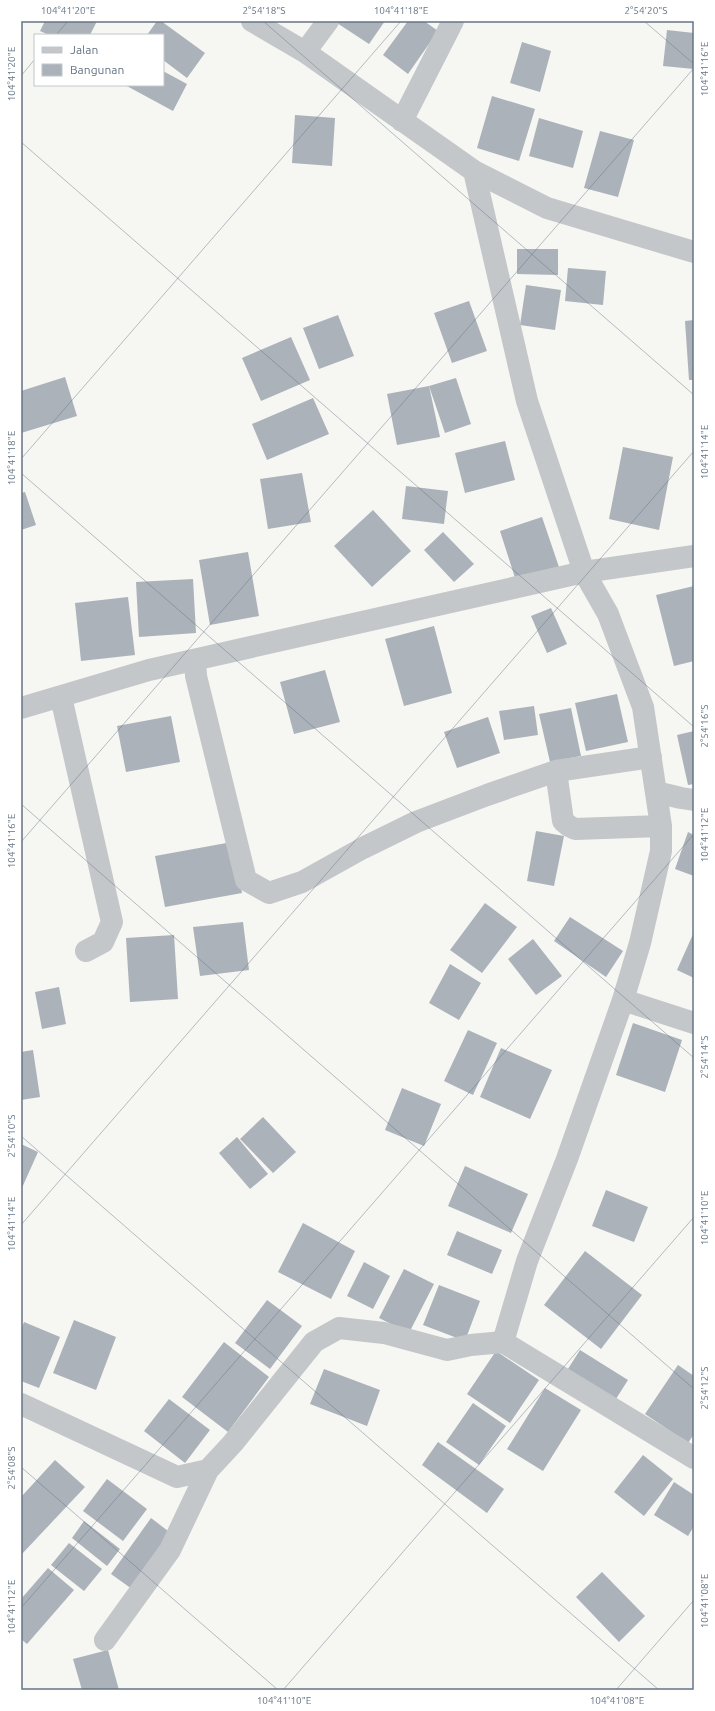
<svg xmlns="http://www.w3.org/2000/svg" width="715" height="1711" font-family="Ubuntu,sans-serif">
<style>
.building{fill:#abb2b9}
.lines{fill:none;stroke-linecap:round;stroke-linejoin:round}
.minor{stroke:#c3c7ca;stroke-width:22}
.ticks{fill:none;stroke:#647485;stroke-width:1;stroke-opacity:0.45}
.neatline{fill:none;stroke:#647485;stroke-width:1.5}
.ticks-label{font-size:10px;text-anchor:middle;fill:#647485}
</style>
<rect width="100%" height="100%" fill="#f6f6f2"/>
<path class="building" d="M45,21h52l-7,14h-41l-9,-4z
M157,21h4l44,32 -18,25 -24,-18v-25h-16z
M338,21h47l-16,23 -32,-21z
M408,21h16l14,10 -30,43 -25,-19z
M667,30l27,3v36l-31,-3z
M522,42l29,9 -11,41 -30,-9z
M163,71l24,13 -14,27 -48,-26h38z
M492,96l43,13 -16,52 -42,-13z
M295,115l40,3 -3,48 -40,-3z
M539,118l44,13 -10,37 -44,-12z
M600,131l34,9 -16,57 -34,-9z
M517,249h41v26l-41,-1z
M568,268l38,3 -3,34 -38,-4z
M526,285l35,5 -6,40 -35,-5z
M469,301l18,50 -35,12 -18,-50z
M338,315l16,41 -35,13 -16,-41z
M694,320v60h-5l-4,-59z
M291,337l19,43 -49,21 -19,-43z
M65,377l12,39 -56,17v-42z
M456,378l15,46 -26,9 -16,-47z
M429,386l11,51 -43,8 -10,-51z
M313,398l16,36 -62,26 -15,-36z
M505,441l10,39 -50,13 -10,-40z
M623,447l50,10 -14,73 -50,-11z
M302,473l9,49 -43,7 -8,-50z
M406,486l42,5 -4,33 -42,-5z
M25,492l11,33 -15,5v-37z
M373,510l38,41 -39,36 -38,-41z
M542,517l18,53 -43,14 -17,-53z
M443,532l31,32 -20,18 -30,-32z
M248,552l11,64 -49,9 -11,-65z
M193,579l3,54 -57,4 -3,-55z
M694,586v75l-20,5 -18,-71z
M128,597l7,58 -54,6 -6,-58z
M551,608l16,36 -20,9 -16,-37z
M434,626l18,67 -48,13 -19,-67z
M325,670l15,52 -46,12 -14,-52z
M617,694l11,48 -42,9 -11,-48z
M534,706l4,29 -34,5 -5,-29z
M571,708l10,48 -31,6 -11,-48z
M171,716l9,46 -54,10 -9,-46z
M488,717l12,36 -43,15 -13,-36z
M694,731v53l-6,1 -11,-50z
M536,831l28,5 -10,50 -27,-5z
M688,832l6,3v41l-19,-7z
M232,842l10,51 -77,14 -10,-51z
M485,903l32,24 -35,46 -32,-23z
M570,917l53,34 -17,26 -52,-36z
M243,922l6,48 -49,6 -7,-49z
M694,932v46l-17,-8z
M174,935l4,64 -48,3 -4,-64z
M533,939l29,37 -26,19 -28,-36z
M450,964l31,19 -22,37 -30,-17z
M59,987l7,37 -24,5 -7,-37z
M633,1023l49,17 -17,52 -49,-17z
M468,1030l29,13 -24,52 -29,-14z
M501,1048l51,22 -22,49 -50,-22z
M33,1050l7,47 -19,3v-48z
M402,1088l39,16 -17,42 -39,-16z
M263,1117l33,35 -23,21 -33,-34z
M237,1137l31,37 -18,15 -31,-36z
M21,1144l17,8 -17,38z
M465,1166l63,28 -17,39 -63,-27z
M606,1190l42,17 -14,35 -42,-16z
M303,1223l52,28 -24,48 -53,-27z
M457,1231l45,19 -10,24 -45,-19z
M585,1251l57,44 -41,54 -57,-44z
M364,1262l26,14 -17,33 -26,-13z
M404,1269l30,15 -25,49 -30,-15z
M439,1285l41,16 -15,40 -42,-16z
M267,1300l35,26 -32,43 -35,-26z
M74,1320l42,17 -20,53 -43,-17z
M24,1322l36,15 -21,51 -18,-7v-51z
M224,1342l45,35 -41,55 -46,-35z
M580,1350l48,30 -14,22 -48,-30z
M496,1351l43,29 -29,43 -43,-29z
M678,1365l16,11v58l-6,9 -43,-29z
M324,1369l56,21 -13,36 -57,-22z
M545,1388l36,22 -38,61 -36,-22z
M169,1399l41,31 -25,33 -41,-32z
M473,1403l33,23 -27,39 -33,-23z
M438,1442l66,47 -17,24 -65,-48z
M643,1455l30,24 -29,37 -30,-24z
M55,1460l30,27 -64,68v-58z
M107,1479l40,30 -24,32 -40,-30z
M674,1482l20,13v31l-6,10 -34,-21z
M151,1518l21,16 -40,55 -21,-15z
M84,1521l36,28 -13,17 -35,-28z
M69,1543l33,26 -18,22 -33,-26z
M48,1568l26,22 -47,54 -6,-5v-40z
M602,1572l43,44 -26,26 -43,-45z
M108,1650l11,40h-37l-9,-31z"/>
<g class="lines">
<path class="minor" d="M252,21l53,31 169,119 73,37 147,44
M305,52l23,-31
M402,121l51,-100
M195,660l1,16 50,204 23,13 33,-11 61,-34 53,-26 71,-27 69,-24 95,-14
M61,697l51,225 -9,20 -17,9
M21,708l128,-38 435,-98 110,-16
M556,771l7,50 6,5 6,3 86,-3
M656,792l25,6 13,2
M623,1000l71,23
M503,1342l191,116
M21,1404l156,73 31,-7 25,-27 81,-101 25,-14 45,5 63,17 24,-5 32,-3 24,-81 40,-102 56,-159 17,-57 21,-92v-25l-18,-119 -35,-93 -24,-42 -57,-171 -53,-230
M105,1640l65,-90 38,-80"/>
</g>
<path class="ticks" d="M263,21l431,374M644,21l50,43M56,35l12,-14M21,76l14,-17M21,142l673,585M21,459l380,-438M21,473l673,585M21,804l673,585M21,842l673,-774M21,1136l638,554M21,1225l673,-774M21,1467l257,223M21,1608l673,-774M283,1690l411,-473M616,1690l78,-90"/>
<rect width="715" height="1711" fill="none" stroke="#ffffff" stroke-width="44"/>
<rect x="34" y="34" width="130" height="52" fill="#ffffff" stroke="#c1c7ce"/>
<rect x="42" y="47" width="20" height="6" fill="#c3c7ca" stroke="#c1c7ce"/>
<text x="70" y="54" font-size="12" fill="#647485">Jalan</text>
<rect x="42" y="64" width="20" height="12" fill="#abb2b9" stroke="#c1c7ce"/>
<text x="70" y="74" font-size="12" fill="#647485">Bangunan</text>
<rect x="22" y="22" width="671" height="1667" class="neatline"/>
<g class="ticks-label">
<text x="68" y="14">104°41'20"E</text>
<text x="264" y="14">2°54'18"S</text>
<text x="401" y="14">104°41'18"E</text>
<text x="646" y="14">2°54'20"S</text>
<text transform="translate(704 69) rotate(-90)" y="4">104°41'16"E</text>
<text transform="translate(11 74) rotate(-90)" y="4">104°41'20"E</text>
<text transform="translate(704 452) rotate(-90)" y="4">104°41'14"E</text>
<text transform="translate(11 458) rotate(-90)" y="4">104°41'18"E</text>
<text transform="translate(704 726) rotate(-90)" y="4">2°54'16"S</text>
<text transform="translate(704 835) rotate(-90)" y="4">104°41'12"E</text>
<text transform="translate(11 841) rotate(-90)" y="4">104°41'16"E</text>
<text transform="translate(704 1057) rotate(-90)" y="4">2°54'14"S</text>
<text transform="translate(11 1136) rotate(-90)" y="4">2°54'10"S</text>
<text transform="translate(704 1218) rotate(-90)" y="4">104°41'10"E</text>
<text transform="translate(11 1224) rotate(-90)" y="4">104°41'14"E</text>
<text transform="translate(704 1388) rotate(-90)" y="4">2°54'12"S</text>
<text transform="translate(11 1468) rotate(-90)" y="4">2°54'08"S</text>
<text transform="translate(704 1601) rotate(-90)" y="4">104°41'08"E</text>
<text transform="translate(11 1607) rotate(-90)" y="4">104°41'12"E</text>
<text x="284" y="1704">104°41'10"E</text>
<text x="617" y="1704">104°41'08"E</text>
</g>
</svg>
